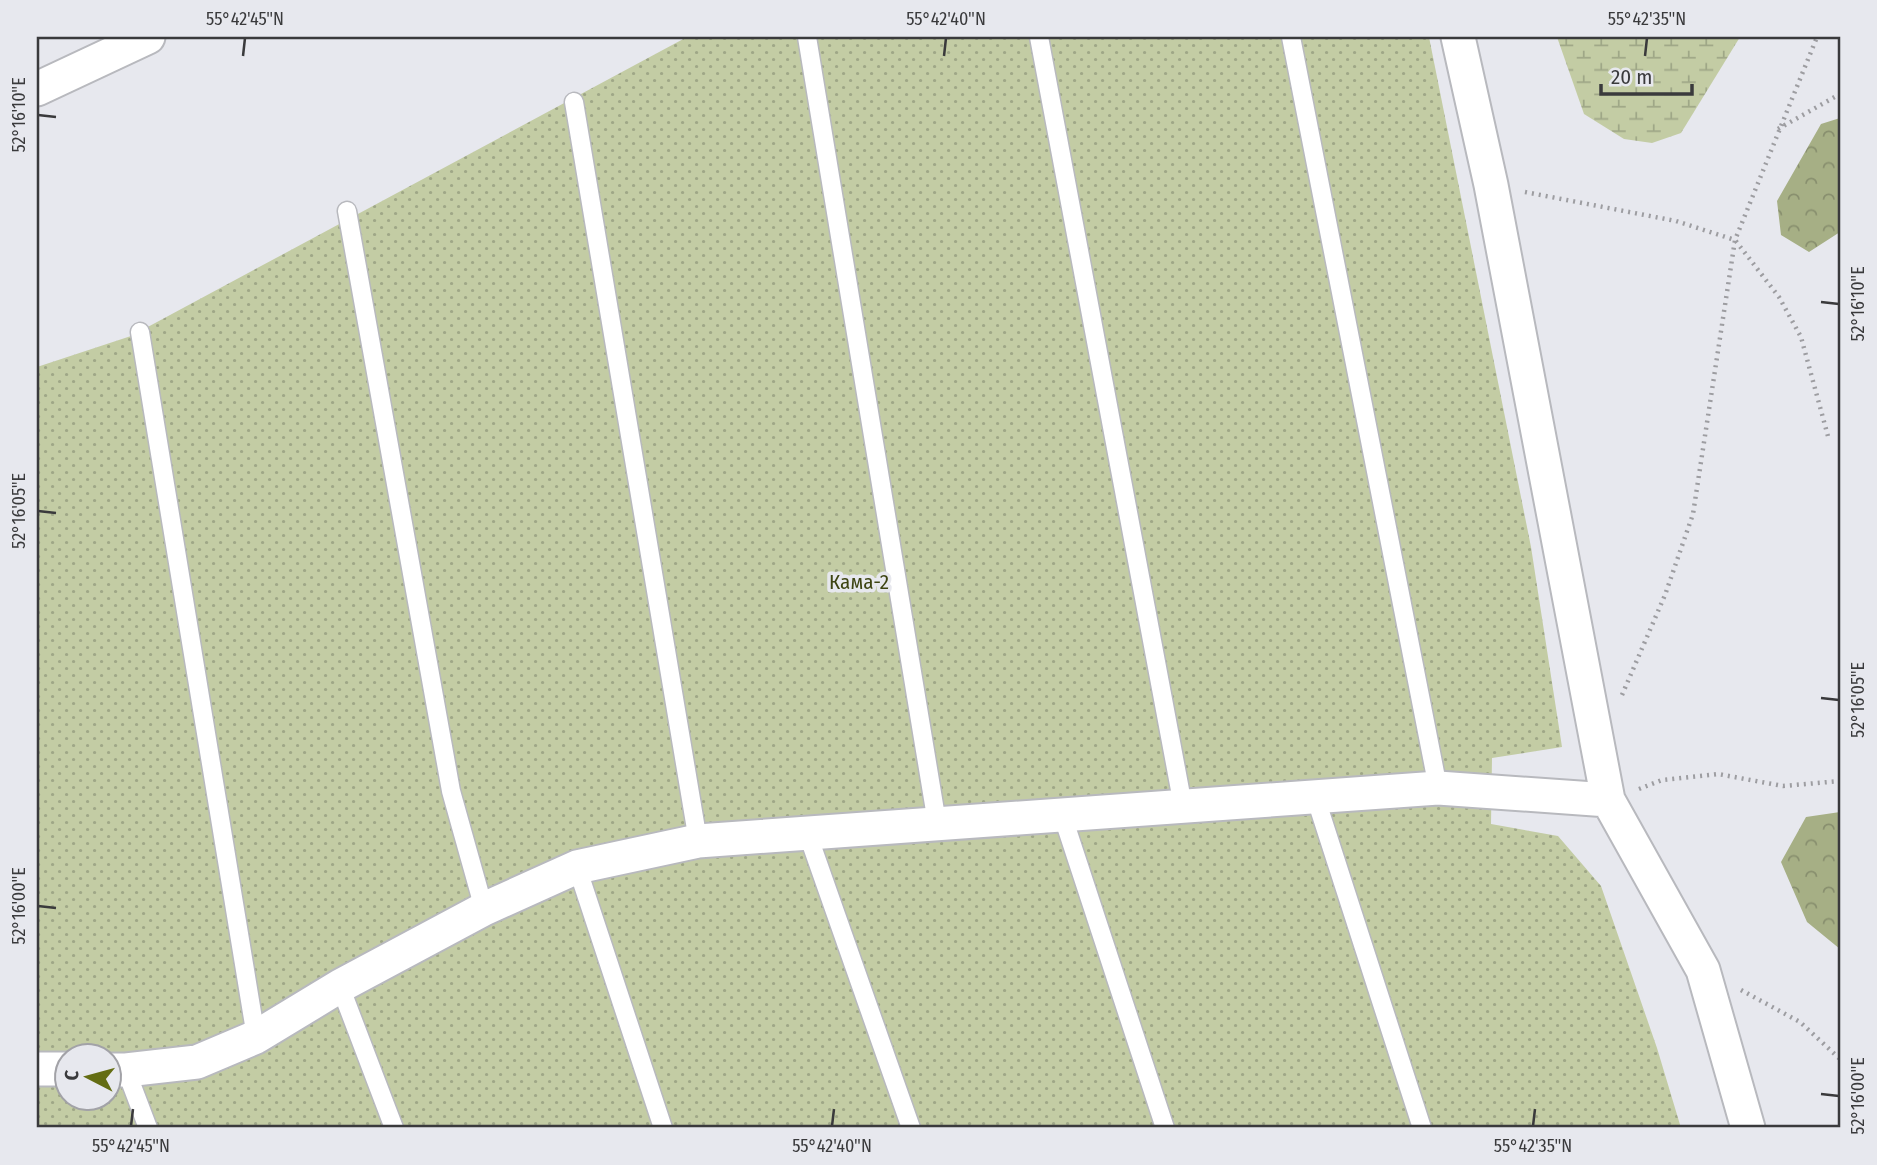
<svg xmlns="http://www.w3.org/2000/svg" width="1877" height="1165" font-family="'Fira Sans Condensed',sans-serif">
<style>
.grass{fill:url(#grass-dots);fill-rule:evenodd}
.forest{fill:url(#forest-crowns)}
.wetland{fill:url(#wetland-marsh)}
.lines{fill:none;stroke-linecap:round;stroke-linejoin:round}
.lane-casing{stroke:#b8b9be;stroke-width:21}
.street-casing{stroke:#b8b9be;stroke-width:37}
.path{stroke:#9d9da1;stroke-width:4.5;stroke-dasharray:2 5;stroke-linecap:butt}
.lane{stroke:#fff;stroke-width:18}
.street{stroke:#fff;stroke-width:33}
.ticks{fill:none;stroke:#3a3a3c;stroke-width:2.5}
.labels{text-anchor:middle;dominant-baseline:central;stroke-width:7;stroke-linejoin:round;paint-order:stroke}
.park-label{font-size:21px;fill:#3d4412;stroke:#e7e8ee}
.neatline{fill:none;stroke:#3a3a3c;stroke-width:2.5}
.ticks-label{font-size:18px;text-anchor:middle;fill:#3a3a3c}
</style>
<defs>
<pattern id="grass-dots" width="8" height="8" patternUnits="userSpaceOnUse" patternTransform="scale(1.75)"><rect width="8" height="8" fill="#c3cca4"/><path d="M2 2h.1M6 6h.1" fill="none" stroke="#9fa787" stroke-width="1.8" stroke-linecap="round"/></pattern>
<pattern id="forest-crowns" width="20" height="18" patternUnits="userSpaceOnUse" patternTransform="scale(1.75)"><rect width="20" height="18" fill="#a6af85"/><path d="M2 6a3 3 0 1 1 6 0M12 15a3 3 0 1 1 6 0" fill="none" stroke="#888f6e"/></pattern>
<pattern id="wetland-marsh" width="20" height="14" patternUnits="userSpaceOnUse" patternTransform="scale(1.75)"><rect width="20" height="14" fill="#c3cca4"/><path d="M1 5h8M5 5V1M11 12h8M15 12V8" fill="none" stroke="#9fa787"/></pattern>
</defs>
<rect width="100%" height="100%" fill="#e7e8ee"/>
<path class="grass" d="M687,37h742l102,510 31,200 -70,11 -1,66 67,12 43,50 56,162 24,80h-1644v-761l94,-31zM66,1056h42v42h-42z"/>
<path class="forest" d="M1840,118v114l-31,20 -28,-17 -4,-34 44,-77z
M1840,812v137l-33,-27 -26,-60 25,-45z"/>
<path class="wetland" d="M1557,37h183l-59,96 -29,10 -28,-4 -40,-25z"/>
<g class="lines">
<g class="lane-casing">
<path id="lane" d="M807,37l130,786
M1039,37l144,769
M1291,37l147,751
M574,102l124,739
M347,211l104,580 33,118
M140,332l116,705
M1315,796l107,332
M1062,814l103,314
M807,832l104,296
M577,867l86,261
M340,986l54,142
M126,1070l22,58"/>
</g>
<g class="street-casing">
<path id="street" d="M1458,37l33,148 117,615 95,170 45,158
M37,89l111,-52
M37,1069h29
M108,1070h18l71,-8 59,-25 84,-51 144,-77 93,-42 121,-26 740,-53 170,12"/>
</g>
<path class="path" d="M1778,129l62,-35
M1525,192l151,29 59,19 44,57 22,40 28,103
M1622,695l43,-100 28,-81 42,-274 82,-203
M1639,789l23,-9 56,-6 65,12 57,-5
M1741,990l59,32 40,37"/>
<use href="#lane" class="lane"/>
<use href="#street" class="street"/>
</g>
<path class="ticks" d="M243,56l2,-18M944,56l2,-18M1645,56l2,-18M38,115l18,2M1821,302l18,2M38,511l18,2M1821,698l18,2M38,906l18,2M1821,1094l18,2M131,1126l2,-17M832,1126l2,-17M1533,1126l2,-17"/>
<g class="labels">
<g class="park-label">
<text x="859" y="582">Кама-2</text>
</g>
</g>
<rect width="1877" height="1165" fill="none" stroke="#e7e8ee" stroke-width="77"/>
<g transform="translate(88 1077) rotate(276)"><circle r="33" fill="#e7e8ee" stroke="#a2a2a7" stroke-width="2"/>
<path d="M0-5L12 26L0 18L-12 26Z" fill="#646d13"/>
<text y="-10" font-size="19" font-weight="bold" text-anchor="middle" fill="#3a3a3c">С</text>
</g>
<path d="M1601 84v10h91v-10" fill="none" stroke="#3a3a3c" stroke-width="3.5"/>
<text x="1611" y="84" font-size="21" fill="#3a3a3c" stroke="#e7e8ee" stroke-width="5" paint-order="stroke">20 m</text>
<rect x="38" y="38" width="1801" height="1088" class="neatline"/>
<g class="ticks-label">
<text x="245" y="25">55°42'45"N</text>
<text x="946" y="25">55°42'40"N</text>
<text x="1647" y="25">55°42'35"N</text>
<text transform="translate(19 115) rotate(-90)" y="6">52°16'10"E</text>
<text transform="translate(1858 304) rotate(-90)" y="6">52°16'10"E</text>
<text transform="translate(19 511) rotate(-90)" y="6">52°16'05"E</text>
<text transform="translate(1858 700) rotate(-90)" y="6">52°16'05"E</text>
<text transform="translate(19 906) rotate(-90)" y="6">52°16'00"E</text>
<text transform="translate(1858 1096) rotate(-90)" y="6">52°16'00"E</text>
<text x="131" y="1152">55°42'45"N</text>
<text x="832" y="1152">55°42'40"N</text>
<text x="1533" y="1152">55°42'35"N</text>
</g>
</svg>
